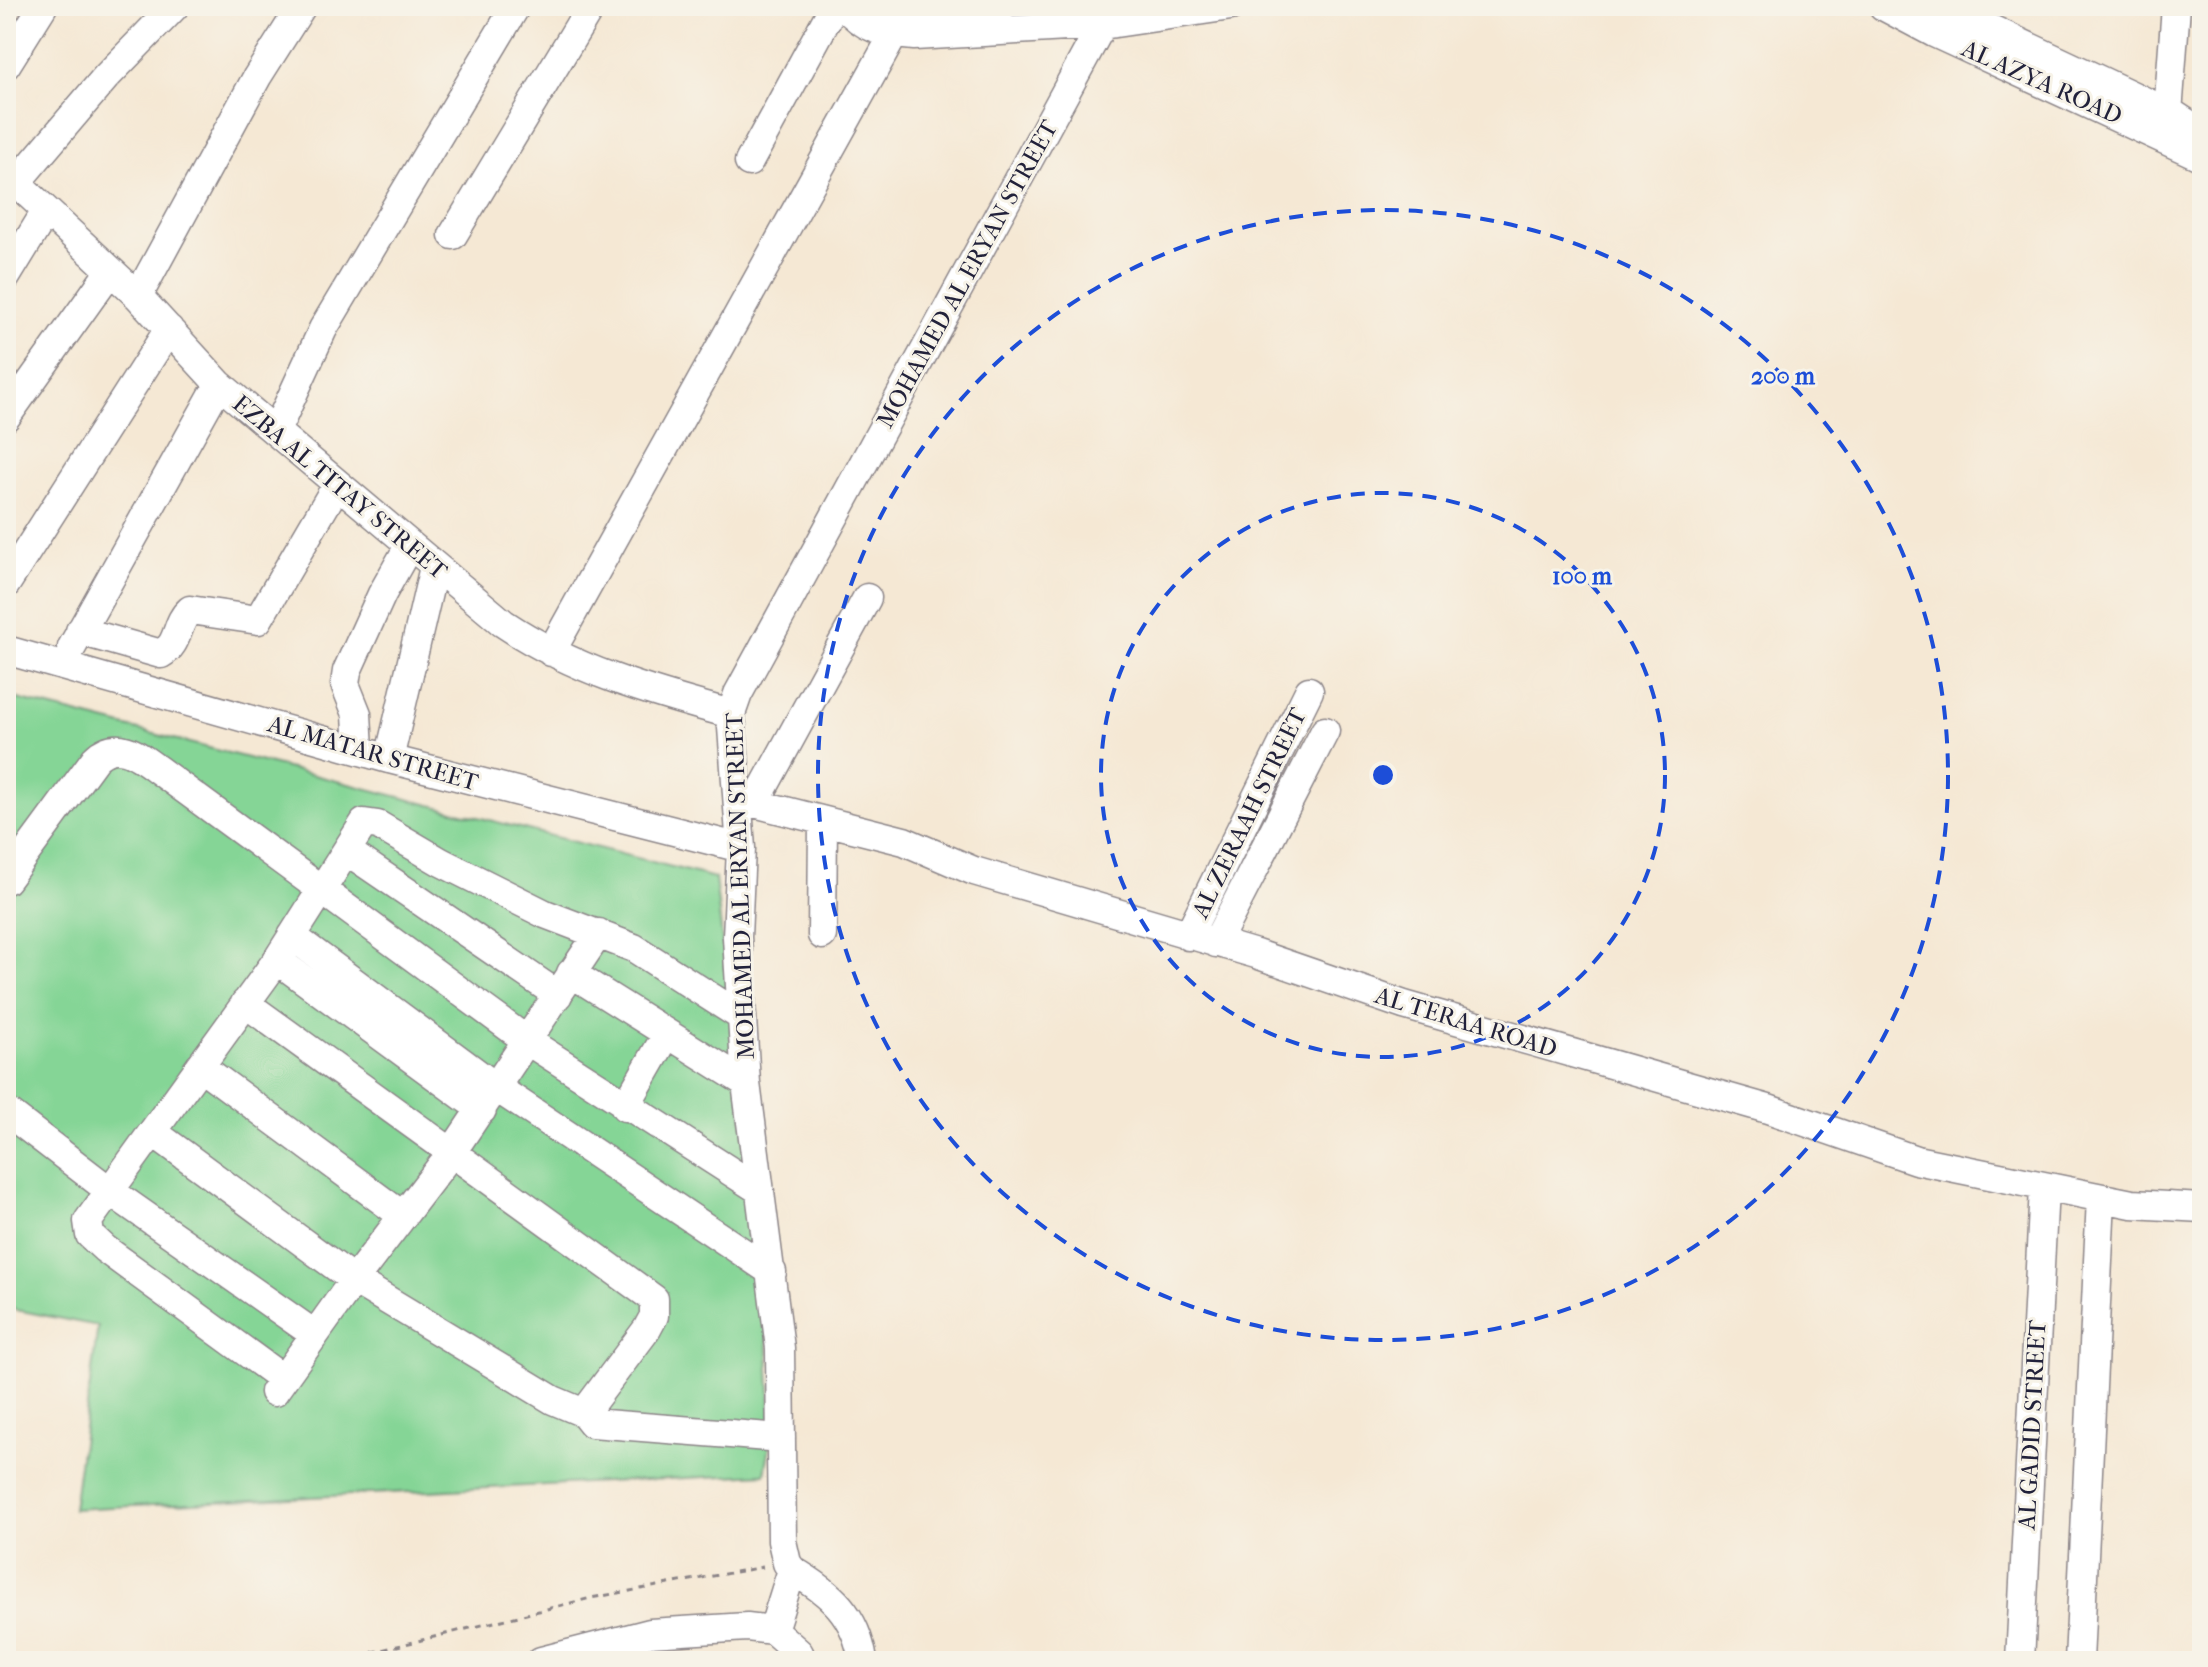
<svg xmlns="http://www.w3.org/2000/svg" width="2208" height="1667" font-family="'IM FELL French Canon',serif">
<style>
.green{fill:#85d596;stroke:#547c68;stroke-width:2}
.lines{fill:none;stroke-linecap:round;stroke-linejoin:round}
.minor-casing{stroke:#8c8588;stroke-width:31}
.path{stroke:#8c8588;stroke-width:3;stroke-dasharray:6 6;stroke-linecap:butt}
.minor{stroke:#fff;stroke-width:28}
.ring{fill:none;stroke:#1d4ed8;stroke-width:4;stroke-dasharray:14 10}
.labels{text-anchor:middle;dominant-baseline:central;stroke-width:6;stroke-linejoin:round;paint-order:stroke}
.street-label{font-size:24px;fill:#22223b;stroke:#f7f3e8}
.centre{fill:#1d4ed8;stroke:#f7f3e8;stroke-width:4}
.ring-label{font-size:24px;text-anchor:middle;font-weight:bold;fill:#1d4ed8;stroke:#f7f3e8;stroke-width:6;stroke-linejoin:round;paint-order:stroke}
</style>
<rect width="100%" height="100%" fill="#f7f3e8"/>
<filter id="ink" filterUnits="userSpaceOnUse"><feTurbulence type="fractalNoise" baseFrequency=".0125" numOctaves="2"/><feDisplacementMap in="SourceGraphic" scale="16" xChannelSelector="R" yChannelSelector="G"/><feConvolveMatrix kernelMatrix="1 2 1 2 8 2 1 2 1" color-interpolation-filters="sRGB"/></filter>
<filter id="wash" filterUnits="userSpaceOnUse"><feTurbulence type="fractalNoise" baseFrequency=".006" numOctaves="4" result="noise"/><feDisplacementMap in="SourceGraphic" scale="32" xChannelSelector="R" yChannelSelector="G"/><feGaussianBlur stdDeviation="1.8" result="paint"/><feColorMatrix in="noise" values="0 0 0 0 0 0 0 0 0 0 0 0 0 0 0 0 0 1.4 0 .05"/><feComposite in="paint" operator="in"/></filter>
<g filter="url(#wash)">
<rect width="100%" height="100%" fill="#f5e8d4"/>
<path class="green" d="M6,696l709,182 52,448 5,107 -7,41 -692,35 25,-183 -92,-18z"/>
</g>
<g filter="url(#ink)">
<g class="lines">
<g class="minor-casing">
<path id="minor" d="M845,6c18,23 42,28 69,30l188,-11 129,-19
M889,6l49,6 64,-6
M1883,6l51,27 268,124
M1942,6l234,110 26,17
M6,65l37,-59
M2168,113l8,-107
M749,162l85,-156
M6,173l132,123 81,88 284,239c70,47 147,69 228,91
M15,184l91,-107 69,-71
M453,235l138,-229
M6,277l39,-64
M138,296l119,-219 45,-71
M6,417l104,-146
M276,431l47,-102 193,-323
M6,584l163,-255
M80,631l81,23c19,-10 14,-31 29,-44l68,10 79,-135
M72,647l147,-263
M6,650l383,109 352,89
M551,652l343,-618
M359,749l-2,-35 -12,-30 2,-13 35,-77 27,-48
M389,759l45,-192
M738,799l166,42 70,30 282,83 148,51 364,104 148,51 216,44 70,4
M755,803l112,-205
M347,851l211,144
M6,880l89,-121c21,-21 42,-5 62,10l372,273 229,147
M822,935l1,-113
M292,936l205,152 275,184
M1188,936l121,-245
M1216,943l109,-212
M277,960l205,150
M571,973l175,110
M245,1003l409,296v17l-7,13 -63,84
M200,1066l203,150
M625,1107l42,-73
M6,1111l104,80 204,143
M153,1132l201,148 199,120 31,13 8,10 189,15
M283,1379l-178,-130 -15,-14 -2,-14 189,-261 87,-137 14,2 63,37 104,52 89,34 108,69
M274,1392l80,-112 98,-128 147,-219
M773,1630l19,-60
M541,1661l109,-28 97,-6 26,3 26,23 3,8
M863,1661c-7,-47 -32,-68 -71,-91l-5,-7 -5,-22 -2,-193 -34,-265 -9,-146 4,-89 -10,-134 7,-20 364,-669
M2020,1661l24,-473
M2079,1661l22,-463"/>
</g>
<path class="path" d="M337,1661l254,-63 172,-31"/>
<use href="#minor" class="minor"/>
</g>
</g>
<g class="ring">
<circle cx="1383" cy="775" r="282"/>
<circle cx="1383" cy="775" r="565"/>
</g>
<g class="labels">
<g class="street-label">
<text transform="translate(2042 82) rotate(24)">AL AZYA ROAD</text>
<text transform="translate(967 274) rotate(-61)">MOHAMED AL ERYAN STREET</text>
<text transform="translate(340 487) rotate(40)">EZBA AL TITAY STREET</text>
<text transform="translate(373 753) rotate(16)">AL MATAR STREET</text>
<text transform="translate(1249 813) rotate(-64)">AL ZERAAH STREET</text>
<text transform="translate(740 886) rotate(-92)">MOHAMED AL ERYAN STREET</text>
<text transform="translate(1466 1022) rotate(17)">AL TERAA ROAD</text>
<text transform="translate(2032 1425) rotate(-87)">AL GADID STREET</text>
</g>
</g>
<circle cx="1383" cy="775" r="12" class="centre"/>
<g class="ring-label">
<text x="1783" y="384">200 m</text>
<text x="1582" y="584">100 m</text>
</g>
<rect width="2208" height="1667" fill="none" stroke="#f7f3e8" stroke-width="32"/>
</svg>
